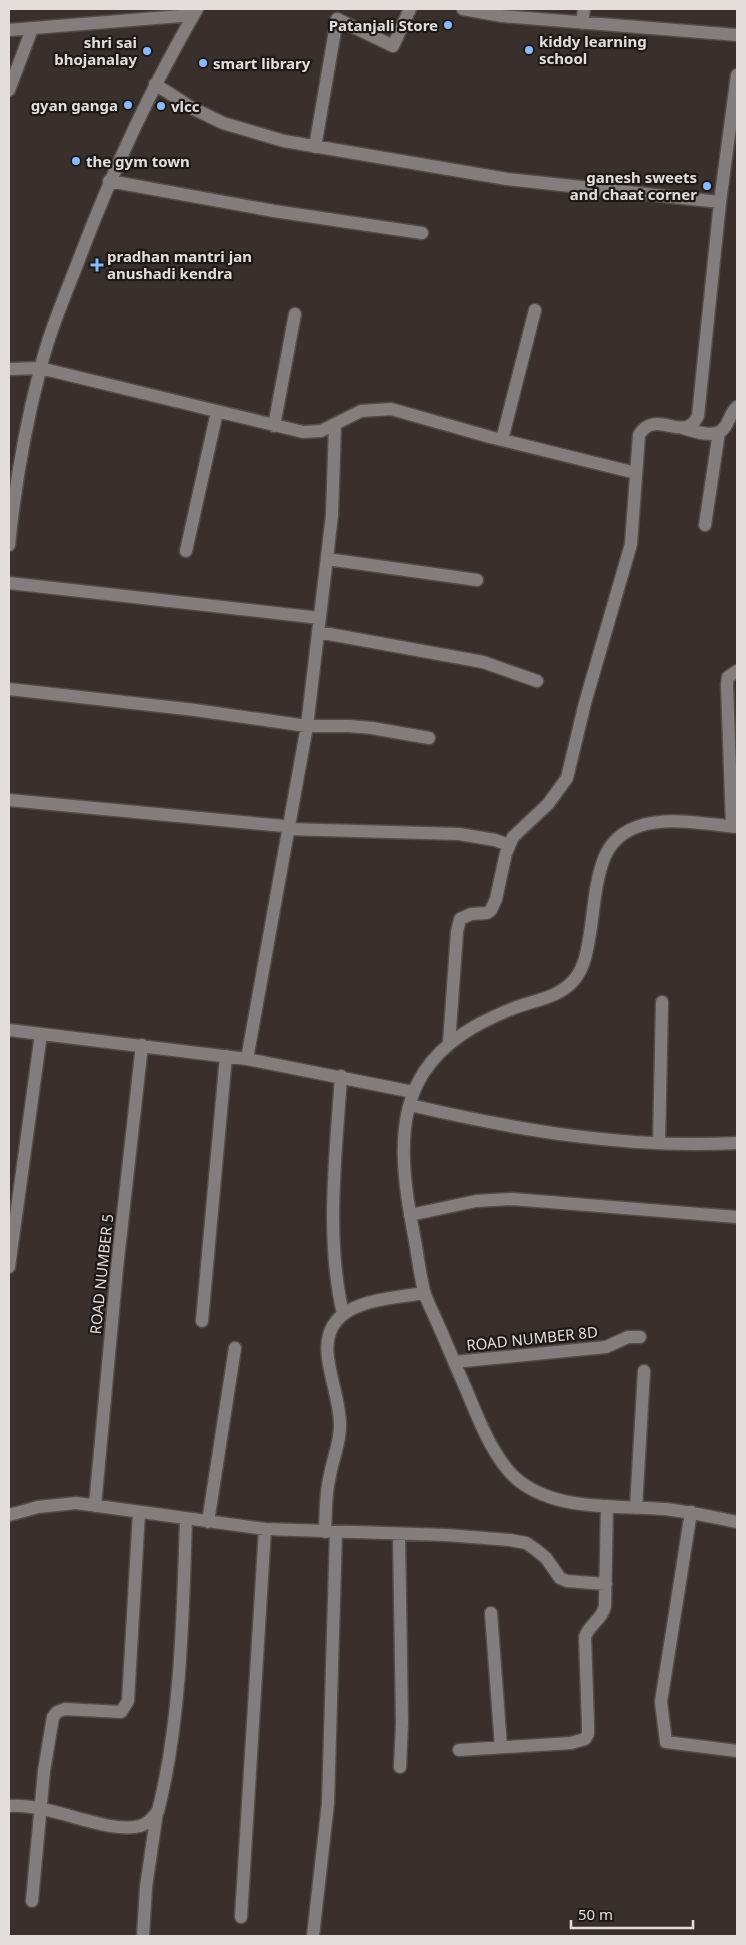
<svg xmlns="http://www.w3.org/2000/svg" width="746" height="1945" font-family="'Noto Sans',sans-serif">
<style>
.lines{fill:none;stroke-linecap:round;stroke-linejoin:round}
.minor-casing{stroke:#544c49;stroke-width:15}
.minor{stroke:#837e7d;stroke-width:12}
.poi-dot{fill:#8abafc;stroke:#1d1918;stroke-width:2}
.labels{text-anchor:middle;dominant-baseline:central;stroke-width:4.5;stroke-linejoin:round;paint-order:stroke}
.poi-label{font-size:15px;font-weight:bold;fill:#e3dedc;stroke:#1d1918;text-anchor:start}
.street-label{font-size:15px;fill:#e3dedc;stroke:#1d1918}
</style>
<rect width="100%" height="100%" fill="#39302d"/>
<g class="lines">
<g class="minor-casing">
<path id="minor" d="M463,9l39,7 235,19
M582,23l2,-14
M9,30l184,-15
M155,84l37,24 31,15 61,18 223,38 213,23
M9,90l23,-61
M315,147l22,-128 56,27 17,-37
M109,181l165,30 148,22
M9,369l31,-1 263,64 18,-1 40,-20 30,-2 99,28 146,36
M274,426l21,-112
M682,428c12,3 34,12 43,-1 5,-7 5,-14 12,-20
M502,440l33,-130
M705,525l14,-93
M9,545c6,-59 16,-118 31,-175 9,-37 24,-72 38,-108 33,-88 72,-172 119,-253
M186,551l31,-139
M327,559l150,21
M9,583l311,35
M318,632l165,30 54,19
M9,689l186,21 112,16h42l23,2 57,10
M9,800l275,26 4,3 171,5 36,6 14,5
M732,826l-5,-142 1,-7 9,-6
M737,827c-42,-4 -110,-20 -132,29 -9,22 -11,48 -14,71 -3,18 -5,39 -17,53 -15,18 -40,20 -60,28 -35,14 -69,32 -90,64 -32,49 -19,116 -9,169 3,17 5,34 9,50 3,11 9,21 13,31 10,22 19,45 29,67 12,29 28,72 53,92 40,31 99,24 146,28 25,3 48,8 72,13
M9,1030l238,29 166,33
M449,1043l8,-111 3,-13 11,-5 16,-1 4,-3 5,-11 10,-46 7,-16 35,-33 19,-26 18,-75 46,-159 8,-109c17,-28 45,10 59,-19l22,-214 17,-127
M247,1059l60,-333 25,-211 3,-90
M341,1076c-5,78 -16,160 2,238
M410,1105c107,25 216,44 327,38
M659,1143l3,-141
M410,1215l66,-14 36,-2 225,18
M9,1267l32,-233
M202,1321l24,-265
M454,1362l152,-15 22,-10h12
M95,1506l22,-238 25,-223
M636,1508l8,-137
M691,1512l-30,190 5,40 71,9
M9,1515l29,-8 38,-4 189,26 181,6 64,5 16,3 9,6 11,9 14,20 7,3 39,3
M208,1522l27,-174
M325,1532c1,-19 0,-38 5,-57 3,-17 10,-32 10,-49 0,-23 -9,-45 -12,-68 -8,-58 55,-58 96,-65
M399,1534l3,189 -2,44
M491,1613l10,134
M459,1750l112,-7 14,-4 3,-5v-10l-3,-87c4,-13 17,-17 20,-31l2,-100
M9,1806c39,-4 99,29 131,20 9,-3 12,-8 18,-15 23,-89 25,-199 28,-292
M32,1901l12,-130 9,-54 4,-5 8,-3 56,3 7,-11 11,-189
M241,1917l24,-388
M143,1936l3,-49 11,-75
M313,1936l15,-133 8,-271"/>
</g>
<use href="#minor" class="minor"/>
</g>
<g class="poi-dot">
<circle cx="448" cy="25" r="5"/>
<circle cx="529" cy="50" r="5"/>
<circle cx="147" cy="51" r="5"/>
<circle cx="203" cy="63" r="5"/>
<circle cx="128" cy="105" r="5"/>
<circle cx="161" cy="106" r="5"/>
<circle cx="76" cy="161" r="5"/>
<circle cx="707" cy="186" r="5"/>
<path d="M94.5 257.5h5v5h5v5h-5v5h-5v-5h-5v-5h5z"/>
</g>
<g class="labels">
<g class="poi-label">
<text x="438" y="25" text-anchor="end">Patanjali Store</text>
<text x="539" y="41">kiddy learning<tspan x="539" dy="17">school</tspan></text>
<text x="137" y="42" text-anchor="end">shri sai<tspan x="137" dy="17">bhojanalay</tspan></text>
<text x="213" y="63">smart library</text>
<text x="118" y="105" text-anchor="end">gyan ganga</text>
<text x="171" y="106">vlcc</text>
<text x="86" y="161">the gym town</text>
<text x="697" y="177" text-anchor="end">ganesh sweets<tspan x="697" dy="17">and chaat corner</tspan></text>
<text x="107" y="256">pradhan mantri jan<tspan x="107" dy="17">anushadi kendra</tspan></text>
</g>
<g class="street-label">
<text transform="translate(101 1274) rotate(-84)">ROAD NUMBER 5</text>
<text transform="translate(532 1338) rotate(-6)">ROAD NUMBER 8D</text>
</g>
</g>
<rect width="746" height="1945" fill="none" stroke="#e3dedc" stroke-width="20"/>
<path d="M571 1920v8h122v-8" fill="none" stroke="#e3dedc" stroke-width="2.5"/>
<text x="578" y="1920" font-size="15" fill="#e3dedc" stroke="#1d1918" stroke-width="4" paint-order="stroke">50 m</text>
</svg>
